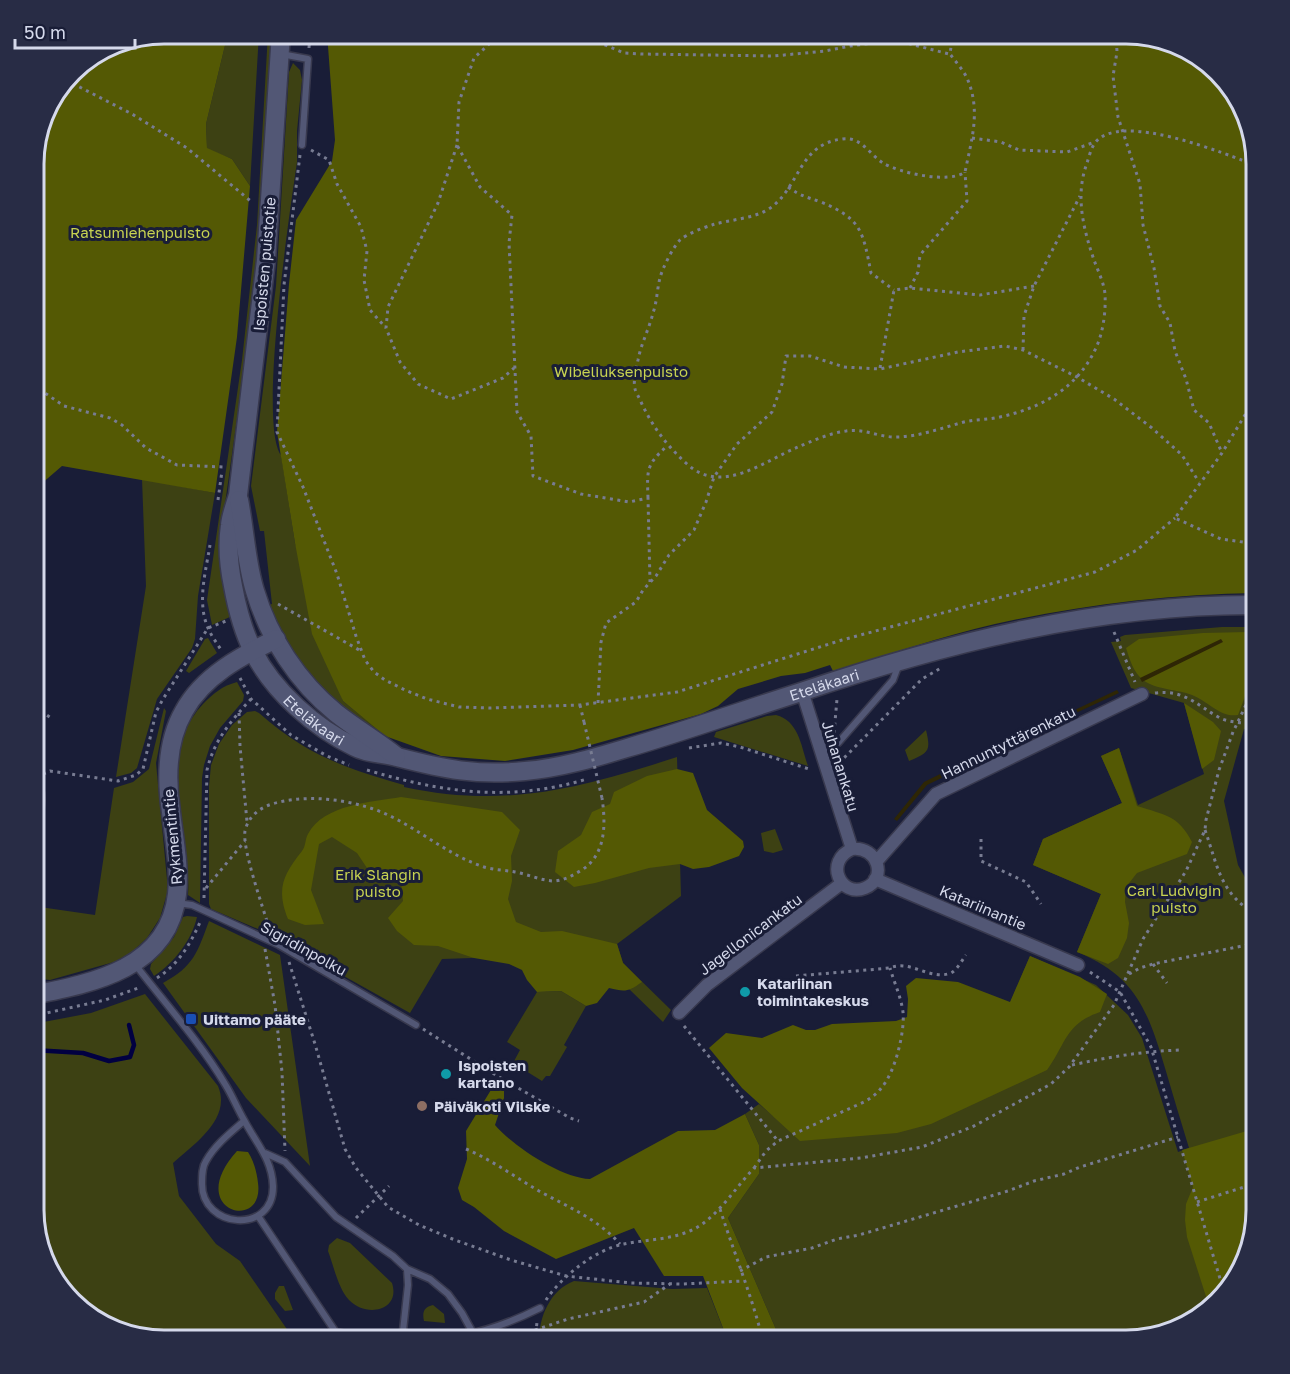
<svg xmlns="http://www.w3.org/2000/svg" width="1290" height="1374" font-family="'Golos Text',sans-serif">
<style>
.green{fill:#3d4113}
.forest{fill:#545904}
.sand{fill:#2e2605}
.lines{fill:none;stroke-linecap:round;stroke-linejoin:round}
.stream{stroke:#010041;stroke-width:4.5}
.lane-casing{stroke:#38394e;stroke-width:9}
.street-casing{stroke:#38394e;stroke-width:15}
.secondary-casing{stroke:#38394e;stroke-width:21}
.path{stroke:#787c92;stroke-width:3;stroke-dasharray:3 4.5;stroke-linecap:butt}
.lane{stroke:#525775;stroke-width:6}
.street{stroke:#525775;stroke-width:12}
.secondary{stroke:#525775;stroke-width:18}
.path-bridge{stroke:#787c92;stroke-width:3;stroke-dasharray:3 4.5;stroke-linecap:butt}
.culture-dot{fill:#0f9aa8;stroke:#191d37;stroke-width:2}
.transit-dot{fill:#1a4fb4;stroke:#191d37;stroke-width:2}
.education-dot{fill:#8d6e63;stroke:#191d37;stroke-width:2}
.labels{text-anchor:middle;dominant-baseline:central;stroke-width:6;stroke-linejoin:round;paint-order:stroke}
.park-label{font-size:15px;fill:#c8d351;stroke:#191d37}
.street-label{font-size:15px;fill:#d5d9eb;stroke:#191d37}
.poi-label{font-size:15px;font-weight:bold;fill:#d5d9eb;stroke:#191d37;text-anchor:start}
.rim{fill:none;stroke:#d5d9eb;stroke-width:3}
</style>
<rect width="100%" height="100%" fill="#191d37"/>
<path class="green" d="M228,33h31l-9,153 -18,-27 -25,-10 -1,-25z
M268,33h4l-2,55 -15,203 -31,220 8,105 -20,9 -5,-25 35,-240 15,-135z
M293,63l7,7 2,10 -5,51v31c-7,49 -39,261 -16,293l14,88 48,158 42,35c-36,-14 -77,-57 -99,-88 -8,-12 -12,-30 -18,-43l4,-1 -8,-73h-4l-9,-45 25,-200 13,-214z
M142,479l73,14 -17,103 -3,43 -3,9 -35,51 -20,69 -6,5 -15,4 30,-191z
M1222,627h35v102h-13l-20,72 14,64 9,16 10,8v322l-13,57 -38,46 -79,27h-346l-53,-123 31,-44v-29l-14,-31 14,-10 14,12 221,-75 36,-85 66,29 32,30 14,23 36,114 11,-4c-8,-26 -16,-53 -24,-80 -17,-57 -29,-92 -88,-116l24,-58 -68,-29 10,-26 79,-36 -21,-47 18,-8 19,57 66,-31 -20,-71 -53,-15 -20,-46 10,-1 -1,-4 5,-2z
M208,638l9,15 -28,20 -3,-2 19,-32z
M237,682l7,13 -1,6 -23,27 -10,18 -6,19 -2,13 -2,125 -12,-8c4,-63 -35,-138 15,-191 11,-11 19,-18 34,-22z
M164,708l2,3 -10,52 12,127 -8,28 -13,20 -15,14 -18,10 -64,18 -17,-2v-72l62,9 19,-127 19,-6 16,-13z
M255,711l4,2c47,42 86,55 145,72v2c102,22 177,1 273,-30l4,139 -64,48 6,19 48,47 -8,12 -70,-68 -151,5 -32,54 -145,-81 -54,-23 -2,-5v-118l2,-21 8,-21 13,-19 15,-13z
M776,715c23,6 25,31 32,51l-94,-29 2,-5 51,-16z
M926,730c5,21 3,23 -17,31l-4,-11z
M775,829l8,21 -10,3 -9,-2 -3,-18z
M187,916l10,1c-5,23 -23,46 -43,59l-4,-7 1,-5 23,-27 9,-20z
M209,921l71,34 30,211 -64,-68 -83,-115c31,-17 34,-30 46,-62z
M561,991l25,15 -22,39 3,2 -17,29h-4l-4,5 -29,-18 7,-13 -13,-8 30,-50z
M145,994l73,92c14,33 -24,58 -45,77l6,33 37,48 24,17 55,80h-132l-57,-13 -46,-38 -27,-79v-187l58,-11z
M337,1238l13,5 42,40c9,28 -26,35 -43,17 -11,-12 -15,-33 -21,-49l1,-6z
M574,1281l98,8 35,-1 21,53h-189c0,-24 11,-51 35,-60z
M279,1286h5l9,24 -8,1 -10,-12v-6z
M433,1305l11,9 1,9 -21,-2c-2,-9 0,-14 9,-16z"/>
<path class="forest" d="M164,33h64l-22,91 1,24 25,11 18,27 -13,151 -22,156 -153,-27 -29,25v-336l14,-49 30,-40 37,-23z
M327,33h807l50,14 46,37 27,79v430c-88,1 -177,12 -262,31 -55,13 -108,31 -162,47l-3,-6 -25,8 -24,3 -43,13 -20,17 -17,8 -128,36 -68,11 -64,-5 -56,-20 -42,-35 -31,-67 -17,-91 -18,-111 12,-148 7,-64 36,-59 3,-21z
M1248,632l7,12 -1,17 -2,17 -14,37c-18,3 -30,-14 -46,-20 -15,-6 -36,-5 -49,-15 -10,-8 -13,-20 -17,-32l13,-9 64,-6z
M1184,703l29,19 8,9 -7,29 -12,9z
M1119,748l18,58c28,9 41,9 55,36l-5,12 -50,19 -11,14 -1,15 4,21 -2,15 -9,20 -10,6 -31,-12 24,-58 -68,-29 10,-26 79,-36 -21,-47z
M677,769l16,4 14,37 36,31 1,6 -5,9 -30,11 -16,2 -13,-5 -31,4 -54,15 -21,4 -19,-15 3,-21 23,-16 11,-23 18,-8 4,-12 33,-16z
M401,797l101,15 18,18 -9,26 1,25 -4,18 8,23 25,10 21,-1 55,13 6,19 19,19c-14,10 -17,10 -33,6l-12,15 -11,3 -25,-15 -24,1 -10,-12 -5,-10 -13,-6 -35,-6 -36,-12 -24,-1 -17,-14 -9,-13 15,-17 -2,-20 -32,-10 -12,-18 -25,-16 -13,7 -8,46 13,34 -19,1 -17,-6c-12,-30 -5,-44 14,-68 4,-5 3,-12 6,-17 16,-30 64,-32 93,-37z
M1030,956l50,21 27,17 -7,18c-35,12 -34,32 -53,58l-116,54 -34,9 -97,8 -58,-53 -33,-40 17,-15 36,5 31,-13 13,5h9l17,-6 64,-3 11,-4 1,-18 -2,-13 10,-8 42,4 52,20z
M497,1080l7,4v14l-9,27c18,21 66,53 95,54l88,-48 37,-1 30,-16 14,31v29l-31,44 53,123h-53l-25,-65h-39l-30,-48 -78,31 -52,-28 -30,-24 -12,-7 -4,-12 9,-29 -1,-28z
M1257,1128v83l-13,57 -34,41 -23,-72 -2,-17 1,-16 7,-17 -11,-37z
M237,1151l11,1c6,9 9,21 10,31 7,50 -75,28 -21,-32z"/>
<path class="sand" d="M1221,639l2,3 -81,40 -2,-4z
M1117,690l2,3 -54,25 -1,-3z
M1001,744l2,4 -76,37 -30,36 -3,-2 30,-37z"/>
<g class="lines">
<path class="stream" d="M33,1050l50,3 26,8 21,-4 4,-12 -5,-20"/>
<g class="lane-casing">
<path id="lane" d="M281,54l27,5 -6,86
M821,749l17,-6 55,-63 6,-16
M176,903l16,2 11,5 76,35 137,80
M134,963c30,39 66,79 91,121 7,11 12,24 19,36 12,23 28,39 29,66 1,49 -72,43 -71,-3 0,-8 0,-16 4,-22 9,-16 24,-28 38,-40
M265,1153l20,9 51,55 57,39 14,13 23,10 18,15 14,19 11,20
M258,1216l77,115 24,7 21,3
M402,1340c20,-2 42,-2 62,-5 27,-5 52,-15 76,-27
M382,1341l20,-1 6,-55 -1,-16"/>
</g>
<g class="street-casing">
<path id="street" d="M802,691l50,158c-28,12 -12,49 13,39 23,-9 13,-42 -13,-39
M33,835c2,-16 11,-40 0,-54
M876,862l60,-68 206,-100
M875,879l203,86
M679,1013l28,-28 135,-102"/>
</g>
<g class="secondary-casing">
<g id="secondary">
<path id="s1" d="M281,33l-15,227 -28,235c-3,10 -7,20 -8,30 -3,20 -1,42 3,61 4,22 10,45 20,65 20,40 62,77 102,96 13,7 28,6 42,10 47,12 79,19 128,14 35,-3 69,-13 102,-23 58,-17 114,-37 171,-55 148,-50 301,-89 459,-88"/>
<path d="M239,500c6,31 7,62 16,91 14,47 43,91 81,122 19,15 41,28 60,43"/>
<path d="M33,995c61,-12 136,-27 144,-101 3,-27 -3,-55 -6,-82 -5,-34 -5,-70 13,-101 19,-35 57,-55 92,-72"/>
</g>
</g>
<path class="path" d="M501,33l-27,25 -15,44 -2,43 23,42 32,28 -3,28 8,169 14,24 2,40 48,18 48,8 19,-4 2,84
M577,33l47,20 17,1 133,2 51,-5 25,-5 45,-6 54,14
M953,33l-3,21c6,8 13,16 17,24 14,32 5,60 -2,94 -16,12 -65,1 -82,-9 -14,-9 -22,-27 -41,-24 -42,5 -42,45 -69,67 -16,13 -42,13 -61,19 -10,3 -25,9 -32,15 -7,7 -18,29 -20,38 -3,11 -3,24 -7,35 -4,16 -12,31 -15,47 -2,9 -5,21 -3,29 1,4 4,8 6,13 11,24 26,44 46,62 35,32 77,-3 111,-17 14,-6 32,-14 48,-16 17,-3 32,6 49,6 24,0 46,-9 69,-15 12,-3 24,-2 36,-5 41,-9 76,-28 95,-67 8,-16 11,-38 10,-56 -1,-11 -7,-23 -11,-34 -11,-32 -19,-65 -7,-97 2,-6 4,-15 8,-20 24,-33 131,11 162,23
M1116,33l1,19 -4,24 5,41 22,67 3,41 11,43 6,38 10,17 5,28 11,28 8,31 15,13 13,30
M309,48l1,-15
M66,80l66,34 55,34 66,55
M972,138l29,4 18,8 48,2 28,-10
M457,145l-19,58 -50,104 -2,21 14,34 18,22 33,15 52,-21 11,-10
M311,150l18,10 8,24 24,43 6,24 -3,29 6,30 16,18
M300,155l-16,130 -7,147 26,55 34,87 19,62 9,24 9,12 11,8 20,10 22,9 32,8 31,1 90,-3 97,-13 165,-52 253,-68 42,-22 38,-32
M788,187c12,9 19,10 33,15 41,17 42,30 50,71l23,17
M910,288l8,-16 2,-17 47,-54 -2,-29
M1023,350l1,-34 10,-30 46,-90
M880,368l14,-78 16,-2 70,7 54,-9
M33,385l31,21 46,12 12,7 24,23 31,17 46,2
M1257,395l-35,58 -47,65 46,21 36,5
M648,498c-1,-28 -2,-33 19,-52
M218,500l4,-29
M210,545c-4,26 -14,59 -1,85 3,7 8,13 12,20
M278,604l83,47
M1114,632l21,50
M240,678l11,21 40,36 36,21 22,9
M1155,693c29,-4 43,13 65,25 11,5 25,5 37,6
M598,703l3,-61 5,-19 30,-21 7,-12 13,-14 13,-21 25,-25 12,-28 8,-25 23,-33 35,-32 10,-28 4,-28h24l34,11 36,2 78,-17 47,-6 18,4 54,27 37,22 38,29 30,27 17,27
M580,705l4,17
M33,711l11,2 7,5
M239,713l1,33 7,76
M834,733l3,-34
M689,748l32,-5 19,4 72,23
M839,763l83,-84 19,-11
M367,770c77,23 143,32 220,9
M43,774l7,-3 68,10 18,-6 7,-6 13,-57 7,-13 45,-71 18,-7
M1205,830c13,37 15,64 52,85
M981,839v22l45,21 15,22
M206,888l39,-47
M204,898l3,-128c7,-30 24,-49 44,-71
M269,928c-6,-21 -27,-79 -24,-97 3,-14 14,-23 27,-27 30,-9 65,-6 95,3 42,12 76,47 117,60 10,3 21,3 31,5 13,2 26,9 40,9 9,-1 17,-5 25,-10 26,-15 26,-46 22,-73
M265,949l10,56 7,67 3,79
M289,962l26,82 30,105 11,19 32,39 31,18 36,15 56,20 55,16 65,7 51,1 62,-3
M1153,964l14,19
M1090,972l30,20 31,55 73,245
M1129,974l11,-6 13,-4 104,-21
M796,976l94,-8c20,-9 40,13 61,5 6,-3 11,-13 15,-18
M157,978c22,-14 34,-35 44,-58
M33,1016l72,-16 36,-13
M684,1026l94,115
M423,1029l76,48 71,41 9,3
M1072,1065c37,-8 72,-14 110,-15
M466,1149c26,11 49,28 73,42 29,16 59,28 81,53
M754,1168l12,-17 12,-10 86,-39c7,-4 13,-8 18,-15 13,-15 23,-55 21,-75 -2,-15 -9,-30 -13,-44
M1197,1202l60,-19
M720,1209c14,44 32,87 43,132
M356,1218l33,-32
M740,1271l26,-14 46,-9 25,-9 22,-4 149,-44 26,-10 30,-7 16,-7 98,-30
M546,1300c15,-23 50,-51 78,-56 24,-5 50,-4 72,-16 23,-13 40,-41 58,-60l107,-10 61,-11 52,-21 77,-42 18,-17 45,-62 29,-66 43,-68 19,-41 1,-10 13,-50 14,-38 24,-50
M535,1330l33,-11 76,-17 26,-18
M316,1341l9,-5
M535,1341l2,-19"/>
<use href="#lane" class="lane"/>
<use href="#street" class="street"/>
<use href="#secondary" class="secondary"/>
<path class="path-bridge" d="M584,722l18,76"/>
</g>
<g class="culture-dot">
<circle cx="745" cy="992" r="6"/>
<circle cx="446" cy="1074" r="6"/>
</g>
<rect class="transit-dot" x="185" y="1013" width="12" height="12" rx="3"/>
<circle class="education-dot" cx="422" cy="1106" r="6"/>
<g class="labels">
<g class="park-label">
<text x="140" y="232">Ratsumiehenpuisto</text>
<text x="621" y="371">Wibeliuksenpuisto</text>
<text x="378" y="874">Erik Slangin<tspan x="378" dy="17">puisto</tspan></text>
<text x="1174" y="890">Carl Ludvigin<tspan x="1174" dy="17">puisto</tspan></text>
</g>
<g class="street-label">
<text transform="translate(264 264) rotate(-85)">Ispoisten puistotie</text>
<text stroke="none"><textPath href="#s1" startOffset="1252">Eteläkaari</textPath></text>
<text stroke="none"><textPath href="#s1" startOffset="718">Eteläkaari</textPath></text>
<text transform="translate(1008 742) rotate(-26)">Hannuntyttärenkatu</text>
<text transform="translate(841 766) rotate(73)">Juhanankatu</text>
<text transform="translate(172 837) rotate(-95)">Rykmentintie</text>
<text transform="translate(983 907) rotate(23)">Katariinantie</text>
<text transform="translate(750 934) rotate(-37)">Jagellonicankatu</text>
<text transform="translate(304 948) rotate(29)">Sigridinpolku</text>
</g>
<g class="poi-label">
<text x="757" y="983">Katariinan<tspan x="757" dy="17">toimintakeskus</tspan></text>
<text x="203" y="1019">Uittamo pääte</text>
<text x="458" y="1065">Ispoisten<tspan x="458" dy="17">kartano</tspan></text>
<text x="434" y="1106">Päiväkoti Vilske</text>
</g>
</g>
<path d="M0 0H1290V1374H0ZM164 44H1126A120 120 0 0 1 1246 164V1210A120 120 0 0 1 1126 1330H164A120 120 0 0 1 44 1210V164A120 120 0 0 1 164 44Z" fill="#282c45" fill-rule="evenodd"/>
<path class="rim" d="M164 44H1126A120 120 0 0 1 1246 164V1210A120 120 0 0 1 1126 1330H164A120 120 0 0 1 44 1210V164A120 120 0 0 1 164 44Z"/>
<path d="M15 39v9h120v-9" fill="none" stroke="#d5d9eb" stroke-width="3"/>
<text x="24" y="39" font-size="18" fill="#d5d9eb" stroke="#191d37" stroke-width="4.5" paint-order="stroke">50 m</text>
</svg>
